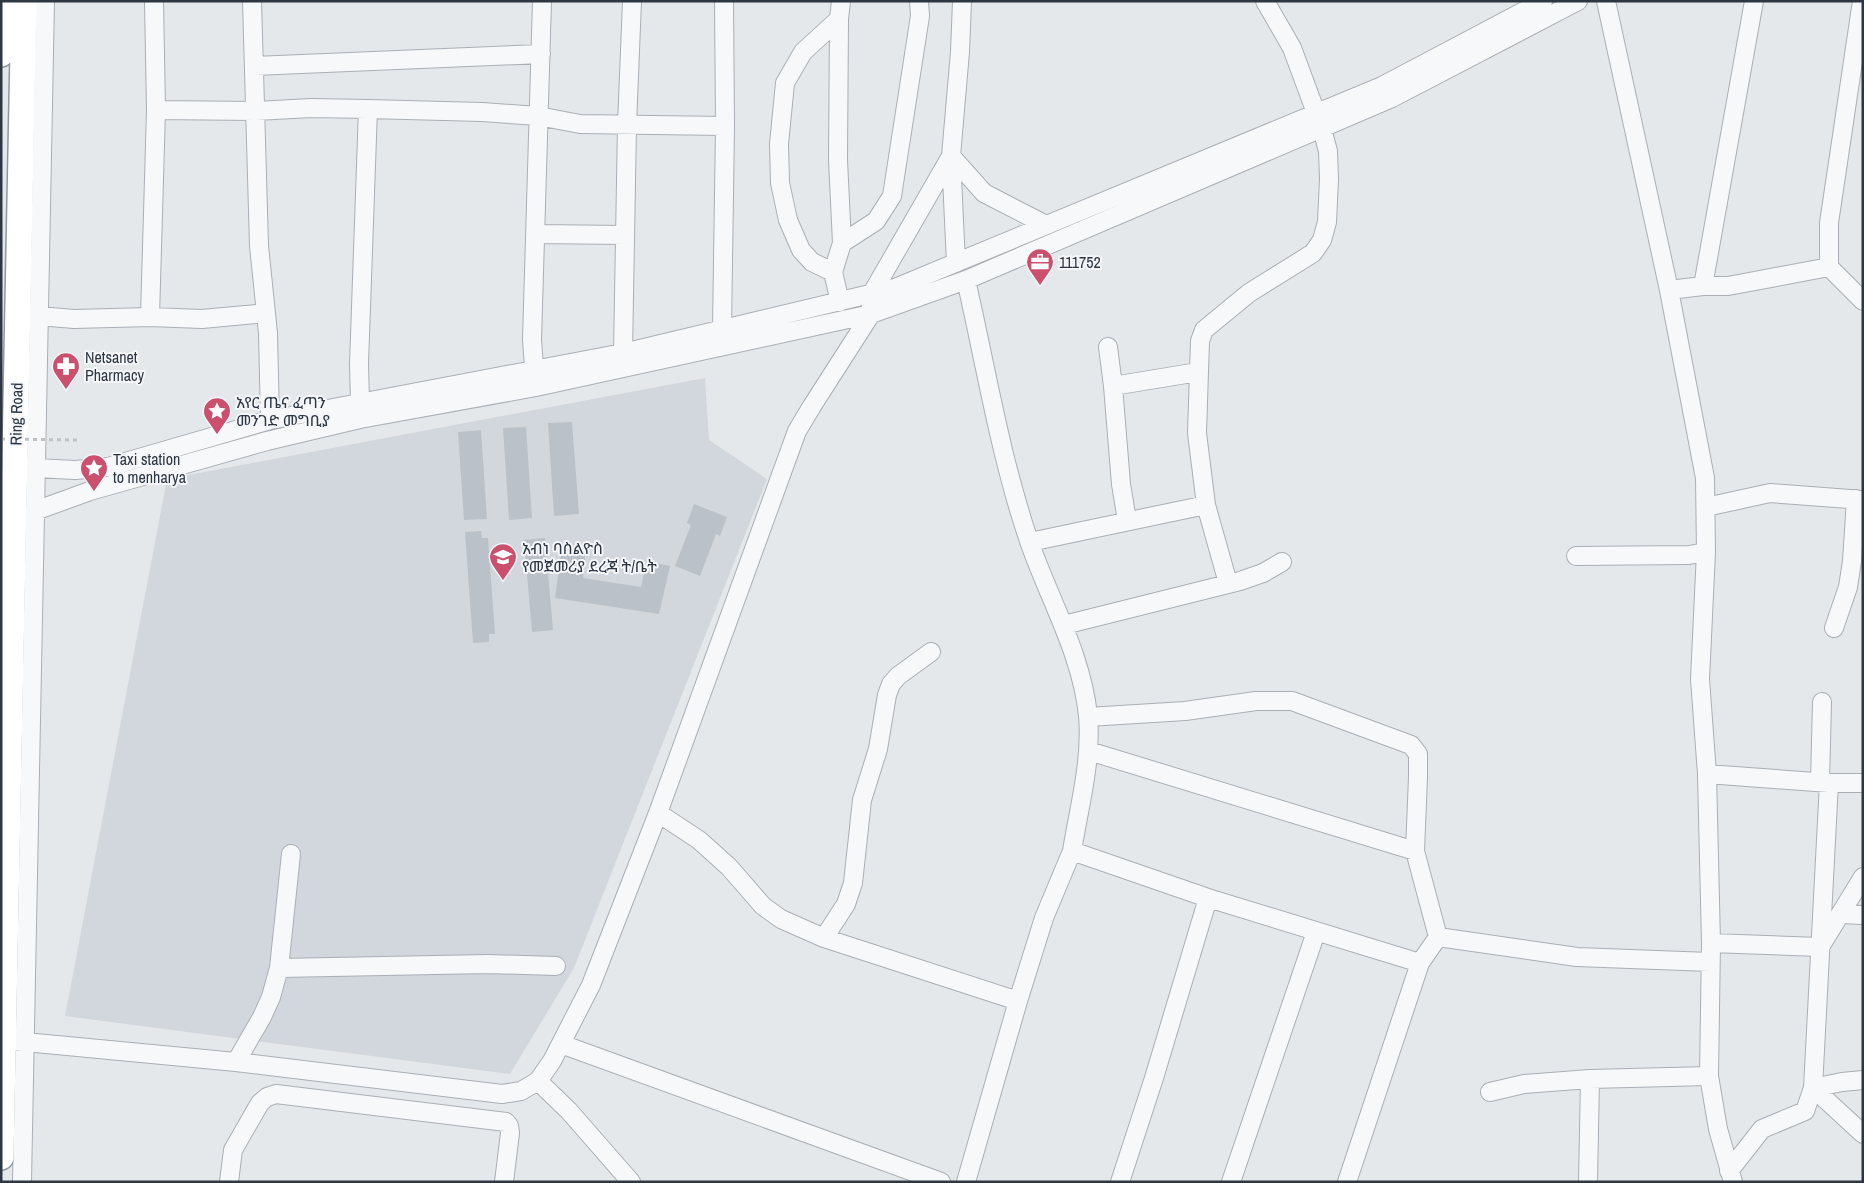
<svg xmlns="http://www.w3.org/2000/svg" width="1864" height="1183" font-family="'Archivo Narrow','Noto Sans Ethiopic',sans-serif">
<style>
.built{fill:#d2d7dd}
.building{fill:#bbc1c8}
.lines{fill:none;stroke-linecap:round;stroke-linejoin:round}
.minor-casing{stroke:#a9afb5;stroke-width:20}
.highway-casing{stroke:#8c97a1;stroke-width:28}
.minor{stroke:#f7f8fa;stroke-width:18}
.highway{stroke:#fff;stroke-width:25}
.path-bridge{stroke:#bec2c7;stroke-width:3;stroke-dasharray:4 4;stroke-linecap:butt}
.labels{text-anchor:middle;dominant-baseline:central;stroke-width:4;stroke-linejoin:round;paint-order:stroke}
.poi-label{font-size:16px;fill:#2c3743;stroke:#f4f6f9;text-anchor:start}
.street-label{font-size:16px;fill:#2c3743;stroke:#f4f6f9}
</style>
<rect width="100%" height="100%" fill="#e4e8eb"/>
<path class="built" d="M705,378l4,62 58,39 -193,489 -64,106 -445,-58 102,-537z"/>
<path class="building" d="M572,422l7,92 -25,2 -6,-93z
M526,427l6,91 -23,2 -6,-92z
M481,430l6,89 -23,1 -6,-88z
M694,504l33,13 -7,19 -4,-2 -16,42 -25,-10 16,-41 -4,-2z
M481,531l1,7h6l7,96h-6v8l-16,1 -8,-111z
M545,538l8,92 -21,2 -8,-92z
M562,545l24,3 -3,30 58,9 6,-26 23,5 -11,48 -104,-16z"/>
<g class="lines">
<g class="minor-casing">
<path id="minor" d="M154,1l2,109 -6,207 52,2 64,-6
M252,1l7,245 9,87 2,87
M1606,1l63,289 36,188 1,74 -6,127 7,95 4,169 -2,133 9,53 15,53
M254,66l287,-12
M156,110l100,1 55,-3 57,1
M536,234l89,1
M842,243l34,-22 16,-25 28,-180 -1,-15
M956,263l-5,-107 9,-104 2,-51
M1829,267v-44l33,-222
M833,272l-21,-10 -11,-12 -13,-30 -8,-37 -1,-39 6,-61 18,-31 36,-33
M966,280c20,87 34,176 63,261 20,58 53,113 59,175 4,45 -9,91 -16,135l136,47 212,65
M1703,286l51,-285
M1669,290l34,-4h25l101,-19 34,34
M840,302l-7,-30 9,-29 -4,-83 1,-141 2,-18
M39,316l35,3 76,-2
M722,329l3,-203
M1108,347l5,39 85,-14
M623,353l4,-228 5,-124
M535,380l-3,-40 10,-339
M1113,386l8,98 6,37
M360,402l-1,-38 9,-255 114,3 56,4 42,8 145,2 -1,-125
M36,468l39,2 33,-3 162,-47 353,-67 272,-65 487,-202 161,-85
M1706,507l64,-14 93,7
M35,511l55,-20 177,-50 93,-22 176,-32 335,-73 95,-34 426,-182 186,-97
M1030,542l176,-37
M1576,556l113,-1 17,-3
M1228,583l-22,-78 -9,-72 3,-92 4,-11 45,-37 64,-40 9,-13 5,-18 2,-43 -1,-28 -6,-22 -30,-81 -27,-47
M1064,625l176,-44 23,-8 19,-11
M1834,628l14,-41 4,-26 4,-62
M1088,717l97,-6 71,-10h36l119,44 7,9v23l-3,74 23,86 -18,26 -73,219
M1089,751l326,100
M1707,774l122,9h34
M1820,782l2,-80
M658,813l41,27 30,27 34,39 18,13 43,19 194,63
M1841,914l22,1
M1438,937l139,20 133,5
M824,938l22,-34 7,-21 9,-83 16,-51 9,-54 4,-11 7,-8 33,-24
M1711,943l109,4
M1820,947l43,-70
M279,968l209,-4 68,2
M3,1041l22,1 211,20 266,32 19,-3 17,-10 14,-20 39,-76 67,-172 139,-382 15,-25 59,-92v-19l80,-139 33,37 62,32
M561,1044l380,138
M236,1062l26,-45 9,-20 8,-29 12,-114
M538,1081l31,30 62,71
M1813,1088l50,46
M1813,1088l29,-6 21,-2
M1490,1092l34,-8 66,-5 119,-3
M1729,1171l33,-42 43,-18 8,-23 16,-305
M22,1182l23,-1181
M229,1182l4,-32 27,-47 7,-6 9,-3 230,28 3,4 1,7 -6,49
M966,1182l52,-181 26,-83 28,-67
M1120,1182l34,-104 54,-180
M1231,1182l85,-250
M1588,1182l2,-103"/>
</g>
<g class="highway-casing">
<path id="highway" d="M1,54l1,-53
M1,1157l23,-1156"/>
</g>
<use href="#minor" class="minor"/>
<use href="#highway" class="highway"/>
<path class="path-bridge" d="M1,439l76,1"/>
</g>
<defs>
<g id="office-pin" transform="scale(1.4375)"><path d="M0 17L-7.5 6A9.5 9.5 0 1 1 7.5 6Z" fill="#ca506e" stroke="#f4f6f9"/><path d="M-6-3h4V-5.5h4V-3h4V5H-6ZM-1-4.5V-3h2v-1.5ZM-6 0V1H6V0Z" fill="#fff"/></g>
<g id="pharmacy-pin" transform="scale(1.4375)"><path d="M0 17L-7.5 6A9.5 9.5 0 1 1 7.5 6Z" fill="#ca506e" stroke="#f4f6f9"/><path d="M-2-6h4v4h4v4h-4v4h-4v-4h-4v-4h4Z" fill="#fff"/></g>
<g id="sight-pin" transform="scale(1.4375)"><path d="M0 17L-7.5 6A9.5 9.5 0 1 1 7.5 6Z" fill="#ca506e" stroke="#f4f6f9"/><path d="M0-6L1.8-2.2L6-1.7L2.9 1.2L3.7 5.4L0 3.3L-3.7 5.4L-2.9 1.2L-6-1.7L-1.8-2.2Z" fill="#fff"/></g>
<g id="school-pin" transform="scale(1.4375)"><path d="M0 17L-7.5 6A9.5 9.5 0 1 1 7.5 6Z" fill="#ca506e" stroke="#f4f6f9"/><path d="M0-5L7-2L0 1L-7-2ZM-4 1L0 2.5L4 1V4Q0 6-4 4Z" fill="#fff"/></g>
</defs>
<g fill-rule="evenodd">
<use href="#office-pin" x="1040" y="262"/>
<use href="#pharmacy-pin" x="66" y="366"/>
<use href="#sight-pin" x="217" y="411"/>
<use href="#sight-pin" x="94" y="468"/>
<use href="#school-pin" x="503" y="557"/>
</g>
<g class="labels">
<g class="poi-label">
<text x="1059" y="262">111752</text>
<text x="85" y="357">Netsanet<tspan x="85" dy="18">Pharmacy</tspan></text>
<text x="236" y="402">አየር ጤና ፈጣን<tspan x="236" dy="18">መንገድ መግቢያ</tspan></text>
<text x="113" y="459">Taxi station<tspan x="113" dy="18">to menharya</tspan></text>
<text x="522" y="548">አብነ ባስልዮስ<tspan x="522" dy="18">የመጀመሪያ ደረጃ ት/ቤት</tspan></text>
</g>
<g class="street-label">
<text transform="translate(16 414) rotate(-89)">Ring Road</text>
</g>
</g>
<rect width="1864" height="1183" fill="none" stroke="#2c3743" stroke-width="5"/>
</svg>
